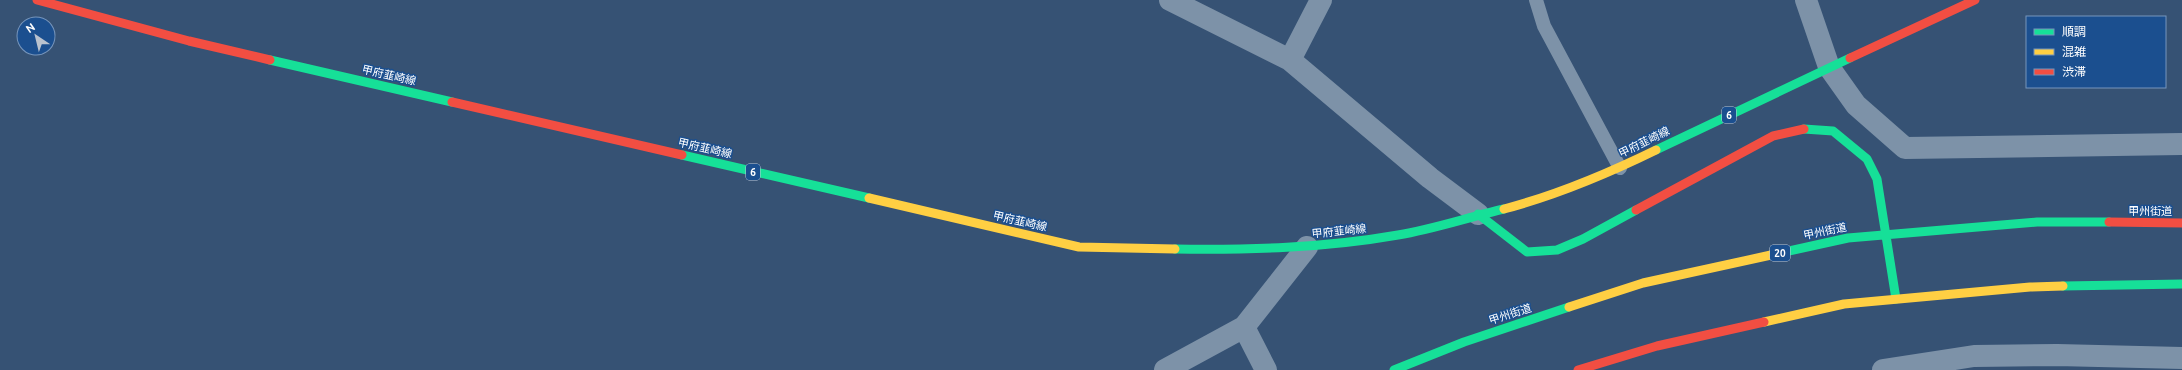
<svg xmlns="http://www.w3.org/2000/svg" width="2182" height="370" font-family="Ubuntu,'Noto Sans JP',sans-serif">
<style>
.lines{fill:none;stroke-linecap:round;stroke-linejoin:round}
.lane{stroke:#7d92a8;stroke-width:14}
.street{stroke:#7d92a8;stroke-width:22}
.fast{stroke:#16e098;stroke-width:9}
.slow{stroke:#ffcf43;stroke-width:9}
.jam{stroke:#f24e42;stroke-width:9}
.labels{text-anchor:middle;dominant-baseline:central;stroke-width:3;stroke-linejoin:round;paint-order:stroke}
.shield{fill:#1b4f8f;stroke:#bbcadd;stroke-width:1}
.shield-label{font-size:10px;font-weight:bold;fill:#fff}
.street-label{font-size:11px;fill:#fff;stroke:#1b4f8f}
</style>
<rect width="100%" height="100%" fill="#365274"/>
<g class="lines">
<path class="lane" d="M1536,0l8,26 76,142"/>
<path class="street" d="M1170,0l120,60 140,118 48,36
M1806,0l23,67 27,38 49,43 277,-4
M1290,60l31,-60
M1244,327l22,43
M1165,370l79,-43 63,-80
M1883,370l91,-14 83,-1 125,3"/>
<path class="fast" d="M270,60l182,42
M1804,129l29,2 34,28 10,20 19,120
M1656,150l194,-92
M682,155l187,43
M1478,214l49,38 30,-2 26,-11 53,-29
M1175,249c75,1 149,-1 223,-14 36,-6 71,-18 106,-26
M1771,255l77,-17 189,-16h72
M2063,286l119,-2
M1394,370l70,-28 105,-35"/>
<path class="slow" d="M869,198l210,49 96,2
M1504,209c53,-14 103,-35 152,-59
M1569,307l74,-24 128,-28
M1764,322l80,-18 186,-17 33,-1"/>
<path class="jam" d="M37,0l152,41 81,19
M1850,58l125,-58
M452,102l230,53
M1636,210l137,-74 31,-7
M2109,222l73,1
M1578,370l79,-24 107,-24"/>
</g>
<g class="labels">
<g class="shield">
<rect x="1722" y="107" width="14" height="16" rx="3"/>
<rect x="746" y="164" width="14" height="16" rx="3"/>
<rect x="1770" y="245" width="20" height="16" rx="3"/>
</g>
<g class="shield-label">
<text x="1729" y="115">6</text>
<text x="753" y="172">6</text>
<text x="1780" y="253">20</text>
</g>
<g class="street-label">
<text transform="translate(389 75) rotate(13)">甲府韮崎線</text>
<text transform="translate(1644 142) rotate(-26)">甲府韮崎線</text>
<text transform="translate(705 148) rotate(13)">甲府韮崎線</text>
<text x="2150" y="211">甲州街道</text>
<text transform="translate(1020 221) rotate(13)">甲府韮崎線</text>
<text transform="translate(1339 231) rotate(-6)">甲府韮崎線</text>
<text transform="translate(1825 231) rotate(-12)">甲州街道</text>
<text transform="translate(1510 314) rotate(-18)">甲州街道</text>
</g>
</g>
<rect x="2026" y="16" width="140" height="72" fill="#1b4f8f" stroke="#7695bc"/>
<rect x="2034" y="29" width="20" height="6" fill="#16e098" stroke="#7695bc"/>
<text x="2062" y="36" font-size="12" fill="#ffffff">順調</text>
<rect x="2034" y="49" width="20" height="6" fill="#ffcf43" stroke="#7695bc"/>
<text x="2062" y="56" font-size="12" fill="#ffffff">混雑</text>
<rect x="2034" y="69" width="20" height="6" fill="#f24e42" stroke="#7695bc"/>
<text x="2062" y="76" font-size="12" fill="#ffffff">渋滞</text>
<g transform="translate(36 36) rotate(325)"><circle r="19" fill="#1b4f8f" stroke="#7695bc"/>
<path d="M0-3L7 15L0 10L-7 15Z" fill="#b9c2ce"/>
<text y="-6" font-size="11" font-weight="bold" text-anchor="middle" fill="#ffffff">N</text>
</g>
</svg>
